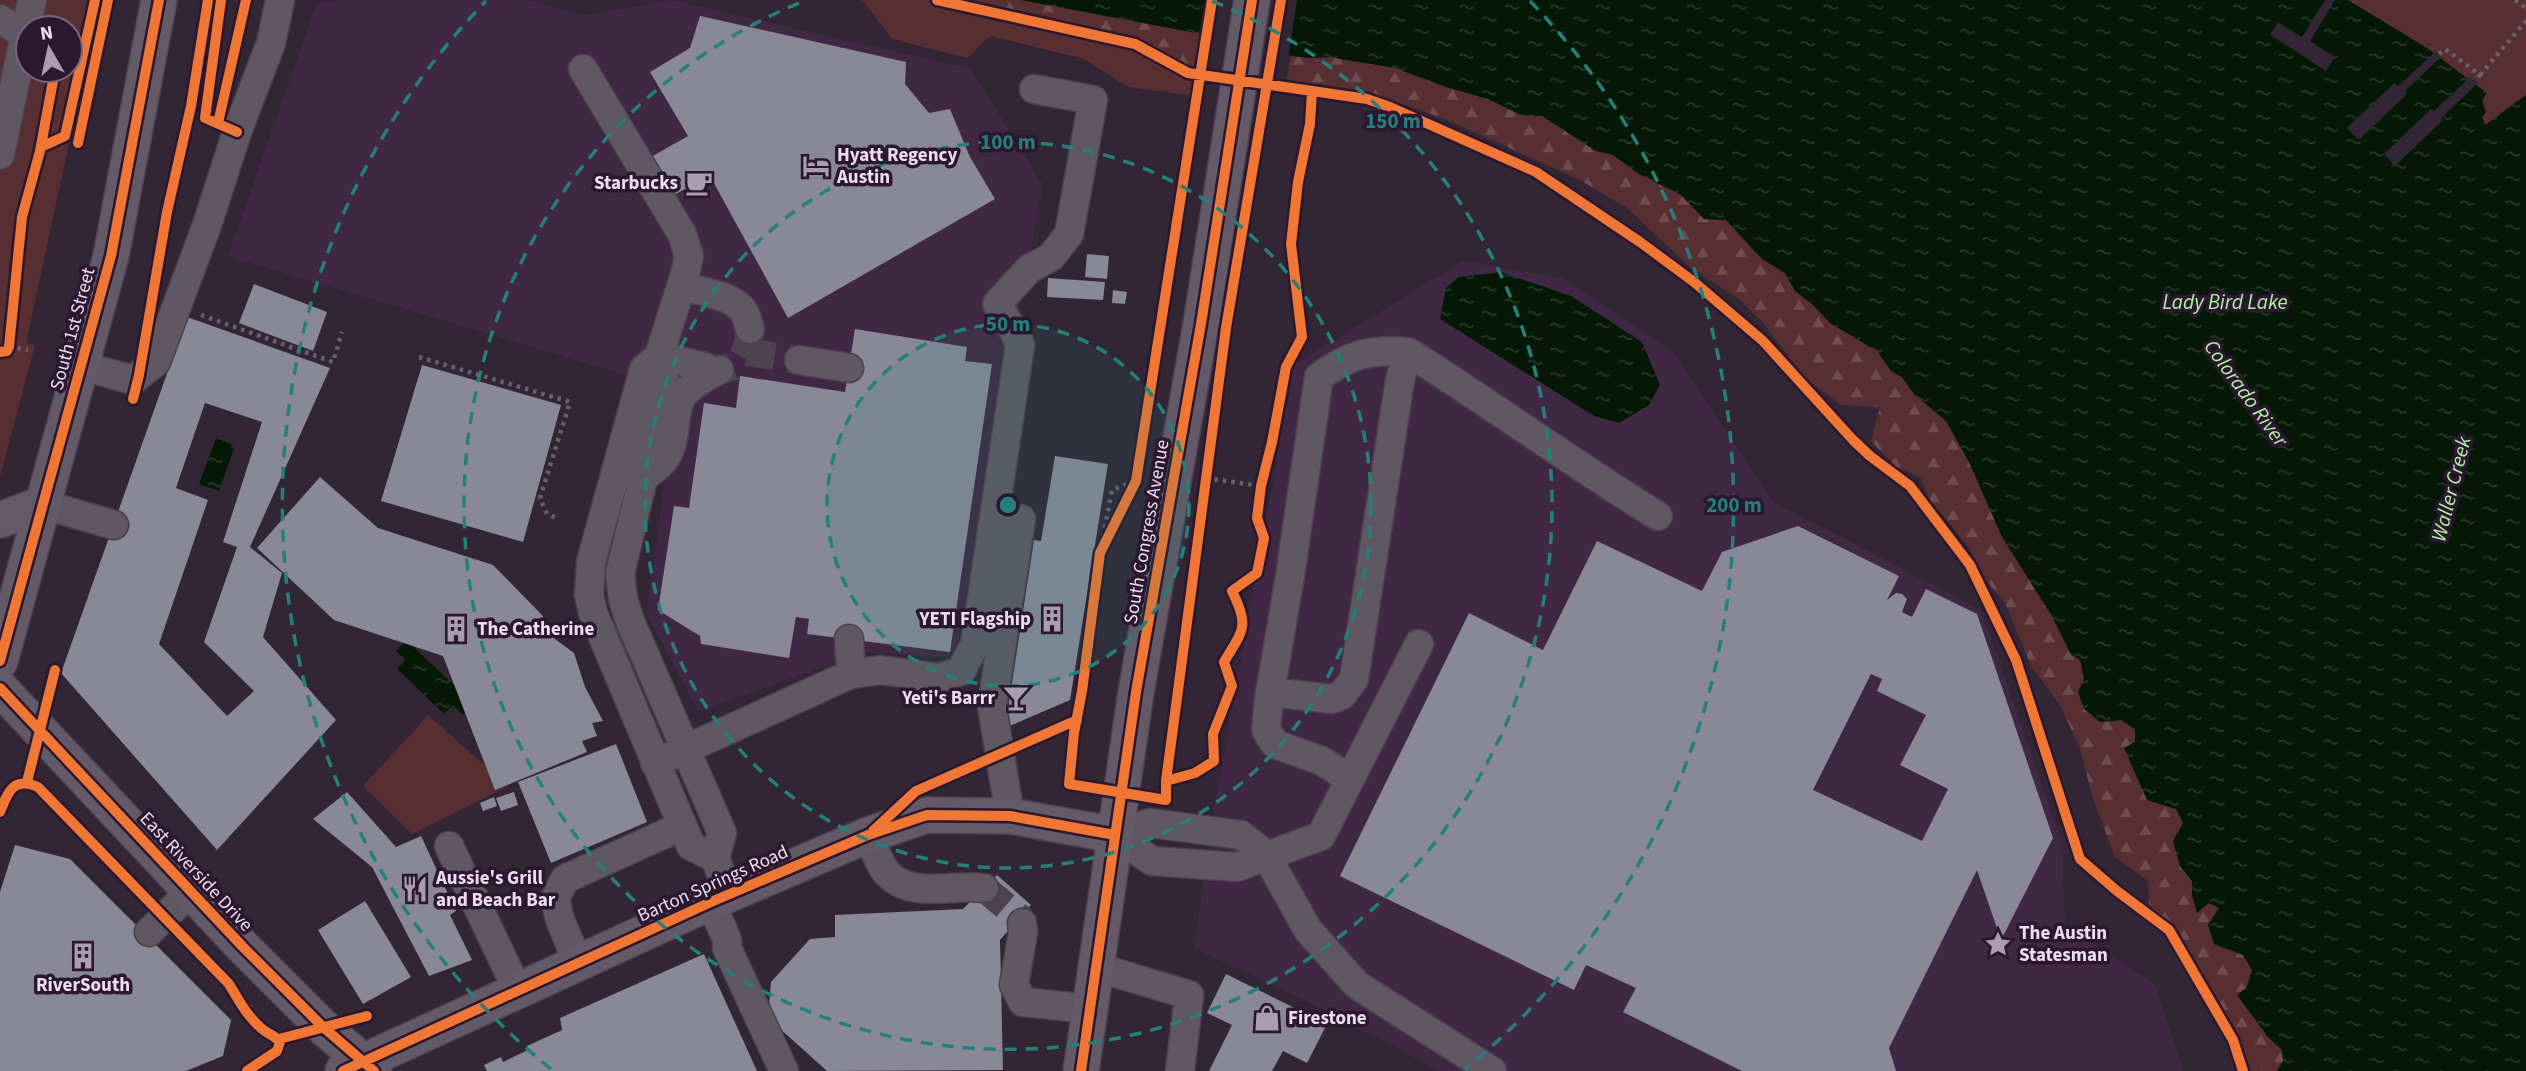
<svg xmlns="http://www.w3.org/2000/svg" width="2526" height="1071" font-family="'Source Sans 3',sans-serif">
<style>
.built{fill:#402845}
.green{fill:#572e31;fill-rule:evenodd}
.forest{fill:url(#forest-firs)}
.wetland{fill:url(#wetland-marsh)}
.water{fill:url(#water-ripples)}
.pier{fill:#322634}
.building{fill:#888897;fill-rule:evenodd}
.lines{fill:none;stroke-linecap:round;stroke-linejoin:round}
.minor-tunnel{stroke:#4e4150;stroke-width:28;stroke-dasharray:28 14;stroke-linecap:butt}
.minor-casing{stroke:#4b414d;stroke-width:31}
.major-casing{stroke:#4b414d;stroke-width:38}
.path{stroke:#68606a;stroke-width:4.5;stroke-dasharray:3.5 5;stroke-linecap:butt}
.minor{stroke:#5f5762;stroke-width:28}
.major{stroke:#645967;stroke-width:35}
.cycleway-casing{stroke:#2b1730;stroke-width:15}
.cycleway{stroke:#f07635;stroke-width:10}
.ring{fill:none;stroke:#25807b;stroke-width:3.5;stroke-dasharray:12 9}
.labels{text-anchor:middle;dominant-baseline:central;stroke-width:7;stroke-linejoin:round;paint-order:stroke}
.poi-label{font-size:19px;font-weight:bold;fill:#ebddee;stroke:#2b1730;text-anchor:start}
.street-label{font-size:19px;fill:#ebddee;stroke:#2b1730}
.water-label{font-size:21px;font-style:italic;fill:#acf49b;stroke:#2b1730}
.centre{fill:#25807b;stroke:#2b1730;stroke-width:3.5}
.ring-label{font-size:21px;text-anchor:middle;font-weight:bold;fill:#25807b;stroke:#2b1730;stroke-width:7;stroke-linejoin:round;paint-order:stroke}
</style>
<defs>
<pattern id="forest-firs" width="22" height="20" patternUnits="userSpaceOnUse" patternTransform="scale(1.75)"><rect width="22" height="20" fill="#572e31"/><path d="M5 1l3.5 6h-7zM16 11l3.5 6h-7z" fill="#6f4c4f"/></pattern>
<pattern id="wetland-marsh" width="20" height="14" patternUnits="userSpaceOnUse" patternTransform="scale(1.75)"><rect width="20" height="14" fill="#572e31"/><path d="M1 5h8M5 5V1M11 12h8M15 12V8" fill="none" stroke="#6f4c4f"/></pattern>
<pattern id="water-ripples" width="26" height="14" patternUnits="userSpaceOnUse" patternTransform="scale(1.75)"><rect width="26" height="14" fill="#041805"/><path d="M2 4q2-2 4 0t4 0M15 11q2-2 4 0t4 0" fill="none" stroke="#29392a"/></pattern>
</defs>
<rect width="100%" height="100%" fill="#322634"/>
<path class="built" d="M336,0h190l59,15 86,-15 300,69 72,116 -87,465 -9,7 -81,-5 -168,59 -51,-97 29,-224 -448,-134 88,-251z
M1463,261l99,17 111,74 99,149 209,109 81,233 3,82 90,59 29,87h-744l-113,-60 -133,-63 22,-151 78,-432z"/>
<path class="green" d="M0,0h100l-74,343 9,2 -35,132zM28,28h42v42h-42z
M862,0h197l142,32 -11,63 -62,-8 -44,-28 -94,-23 -23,22 -75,-19z
M2348,0h178v95l-40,30c-6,-9 -6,-23 1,-32z
M428,715l80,71 -96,48 -49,-48z"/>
<path class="forest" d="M961,0h60l180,34 -7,37 -21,-8 -20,-15 -22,-9z
M1291,56l21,2 17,-1 66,11 51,19 42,12 33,16 21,1 54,35 17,4 26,19 42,21 23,24 22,1 36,39 23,14 10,18 17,13 18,19 47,28 14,20 10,6 13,17 32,27 23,41 33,75 50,79 18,38 10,6 4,19 29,43 8,-2 14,9v13l12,58 29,9 8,14 -11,18 7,25 12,15v14l5,17 12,-9 11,5 -6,36 29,11 9,15 -5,17 10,33 11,17 14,13 1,11 -6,10h-26l-15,-41 -58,-97 -29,-25 -1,-27 -33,-24 -22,-58 -13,-51 -20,-43 -29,-39 -25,-61 -20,-25 -17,-33 -40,-48 -8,-21 -25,-11 -25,-26 9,-34 -39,-2 -37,-28 -40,-53 -25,-25 -49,-32 -63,-59 -47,-28 -135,-61 -78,-27 -81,-10z"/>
<path class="wetland" d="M2348,0h14l64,41 61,52 -60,-45z"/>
<path class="water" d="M1021,0h1327l79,48 60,45 -5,7 4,12 -4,5 3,8 41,-30v976h-249l6,-10 -1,-11 -14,-13 -31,-42 10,-8 5,-17 -9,-15 -29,-11 -6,-19 11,-17 -10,-5 -12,10 -5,-18v-14l-12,-15 -7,-25 10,-18 -7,-14 -29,-9 -23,-52 11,-6v-13l-14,-9 -21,2 -16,-13 -6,-17 6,-13 -4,-19 -9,-6 -19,-38 -50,-79 -33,-75 -23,-41 -32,-27 -12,-17 -11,-6 -14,-20 -47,-28 -18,-19 -17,-13 -10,-18 -23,-14 -36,-39 -22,-1 -23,-24 -42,-21 -26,-19 -17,-4 -54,-35 -21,-1 -33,-16 -42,-12 -51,-19 -66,-11 -17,1 -21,-2 -90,-22z
M1501,272l70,24 71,46 18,43 -11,20 -30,18 -25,-7 -154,-97 6,-31 13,-11z
M216,438l19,8 -16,45 -20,-7z
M406,640l67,63 -10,12 -10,-10 -9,9 -47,-45 8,-9 -9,-9z"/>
<path class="pier" d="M1207,0h90l-9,59 -87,-22z
M2325,0h10l-25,41 25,16 -9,14 -56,-36 8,-13 24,15z
M2436,51l5,6 -37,35 2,3 -47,45 -12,-12 47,-45 4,3z
M2470,77l8,6 -37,35 2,2 -48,46 -11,-12 47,-45 3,2z"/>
<path class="building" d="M700,16l206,46 -1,22 24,29 21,-4 20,48 25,42 -207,119 -78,-142 -38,20 -21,-39 37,-21 -38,-64 40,-24z
M1087,254l22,2 -2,23 -22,-2z
M1048,278l57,4 -2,18 -56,-3z
M254,284l73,28 -14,39 -74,-28z
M1113,290l14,2 -2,12 -13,-1z
M187,317l143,51 -80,179 32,26 -19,64 73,83 -119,130 -156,-177zM205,403l57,19 -39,120 14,5 -33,95 50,49 -27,25 -68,-72 49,-144 -32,-12z
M855,329l112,18 -2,14 27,3 -42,288 -143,-18 2,-15 -13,-2 -7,41 -88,-14 -1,-8 -42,-26 16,-104 15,2 15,-105 32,5 4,-32 105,16z
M422,365l139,40 -38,137 -142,-41z
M1055,456l53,8 -38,236 -65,28 29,-188 7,1z
M320,477l58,51 115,37 49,50 13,24 19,14 11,34 18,34 -11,2 5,13 -15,5 5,11 -92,38 -52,-134 -109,-36 -77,-72z
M1798,526l101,50 -12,24 9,-7 6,1 5,5 -5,13 10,5 14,-28 51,25 76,224 -52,102 -24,-70 -88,178 7,23h-154l-119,-59 13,-24 -50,-23 -12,25 -234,-114 129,-263 74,37 54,-109 105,50 20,-39zM1871,674l11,5 -5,12 49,24 -26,50 48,24 -26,52 -109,-51z
M616,744l31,78 -96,41 -33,-81z
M347,792l49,55 25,-11 35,75 -6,4 22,45 -43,16 -57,-109 -59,-48z
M514,792l4,13 -17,6 -5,-13z
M494,797l3,9 -14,5 -3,-8z
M15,845l55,14 161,161 -8,36 -37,15h-186v-179z
M997,875l34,30 -31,35 3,130 -176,1 -59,-53 3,-36 39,-43 25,-2v-22l128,-6z
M365,901l46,76 -48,27 -45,-74z
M704,954l53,117h-270l-3,-6 17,-8 2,5 25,-12 -1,-4 35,-16 -2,-12z
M1226,974l101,50 -20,39 -24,-12 -11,20h-63l23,-46 -25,-12z
M242,996l11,11 -7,5 -10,-10z"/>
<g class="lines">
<path class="minor-tunnel" d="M747,352l52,8
M705,367c35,8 41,-8 45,-38
M984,888l36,30 2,5"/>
<g class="minor-casing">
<path id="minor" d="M0,19l26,17
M583,69l99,165 7,22 -4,18 -26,82 -15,13 -53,193 -2,33 4,18 98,233 24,12
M0,155l32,-155
M681,286c18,5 53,9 63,26 3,5 4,11 6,17
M1408,352c85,53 165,112 250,164
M659,356l5,19 -22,108 -22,90 3,26 7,22 92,212 -7,25 14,36
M659,356l46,11
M799,360l50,8
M82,366l51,14 23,-18 51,-137 30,-93 34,-89 9,-43
M636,475l7,2c28,-17 29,-28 33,-60 1,-7 2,-14 6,-21 9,-12 24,-19 37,-26
M42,504l72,21
M849,639l2,35
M1270,692l62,7 10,-4 12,-16 46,-299 8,-28c-38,-3 -58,2 -89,25l-29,199 -21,123 -3,31 9,14 47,17 28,18
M655,763l196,-89 30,-4 58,8 22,-7 14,-27 45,-299c-5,-16 -15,-26 -23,-41l32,-35 22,-12 18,-23 24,-134 -59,-11
M1010,816l-18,-110 29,-187
M868,835c6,12 11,30 20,39 23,25 67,10 96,14
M1115,835l35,-12 91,12 25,20 42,75 49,55 135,86
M1115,835l37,26 85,6 84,-31 98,-192
M449,846l69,145
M711,902l16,38v8l57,123
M1022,923l1,9 -9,53 9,17 67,7
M149,932l41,-40
M578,963l-18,-43 -5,-21 10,-20 117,-53
M1096,967l93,28 -9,76"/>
</g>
<g class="major-casing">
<path id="major" d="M0,520l42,-16
M0,661l111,-405 48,-256
M0,688l243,259 80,80 51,44
M343,1071l368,-169 157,-67 59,-20 83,1 105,19
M1081,1071l55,-379 65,-368 51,-324"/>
</g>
<path class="path" d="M2515,0l11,8
M2439,54l6,-5 35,26 -4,4
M2480,75l46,-54
M201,315l132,47 9,-30
M9,347l19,3
M419,357l151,45 -30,96 7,16 11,5
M1206,478l55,8
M1100,553l12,-63 24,-9"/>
<use href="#minor" class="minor"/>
<use href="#major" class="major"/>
<g class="cycleway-casing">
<path id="cycleway" d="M221,0l-16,118 32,14
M937,0l198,44 53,29 179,26 23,8 146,65 104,70 54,40 69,59 90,99 17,16 40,30 60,79 46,95 64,199 37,32 52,39 64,110 10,31
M1212,0l-76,481 -36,72 -18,138 -8,42 -5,51 97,16v-19l60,-453 55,-328
M218,123l28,-123
M78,143l30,-143
M41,147l24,-11 30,-136
M0,352l7,-1 2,-4 13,-130 18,-66 15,-81
M133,399l6,-24 28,-163 24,-106 17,-106
M0,661l111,-405 48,-256
M0,688l243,259 80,80 51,44
M1166,781l29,-8 19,-12 -1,-27 19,-48 -8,-24c19,-32 26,-35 8,-71l25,-18 7,-35 -7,-20 4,-32 11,-44 14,-75 16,-30 -11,-93 7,-62 12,-58 2,-33
M27,782l28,-112
M0,812c8,-20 13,-36 38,-25l191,197c9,15 18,32 32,44 6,6 14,7 19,14l-3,9 -30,20
M873,831l43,-40 161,-71
M279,1039l88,-23
M343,1071l368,-169 157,-67 59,-20 83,1 105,19
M1081,1071l55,-379 65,-368 51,-324"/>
</g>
<use href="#cycleway" class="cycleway"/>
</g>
<circle cx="1008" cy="505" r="181" fill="#25807b" fill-opacity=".12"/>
<g class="ring">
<circle cx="1008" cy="505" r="181"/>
<circle cx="1008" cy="505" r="363"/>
<path d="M1212 1A544 544 0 1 1 804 1"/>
<path d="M551 1069A726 726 0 0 1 486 1M1530 1A726 726 0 0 1 1465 1069"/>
</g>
<defs>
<g id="hotel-bare" transform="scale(2.1)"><path d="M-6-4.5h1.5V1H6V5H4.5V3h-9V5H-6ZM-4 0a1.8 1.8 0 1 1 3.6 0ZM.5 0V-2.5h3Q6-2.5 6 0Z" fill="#aa9dad" stroke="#2b1730" stroke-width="2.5" paint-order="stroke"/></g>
<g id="cafe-bare" transform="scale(2.1)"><path d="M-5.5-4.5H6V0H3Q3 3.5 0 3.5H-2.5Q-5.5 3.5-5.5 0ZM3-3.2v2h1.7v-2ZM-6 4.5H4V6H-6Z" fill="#aa9dad" stroke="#2b1730" stroke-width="2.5" paint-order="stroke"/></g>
<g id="building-bare" transform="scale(2.1)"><path d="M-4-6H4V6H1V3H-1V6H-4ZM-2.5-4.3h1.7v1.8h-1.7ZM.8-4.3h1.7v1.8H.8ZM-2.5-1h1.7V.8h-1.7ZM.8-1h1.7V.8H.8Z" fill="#aa9dad" stroke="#2b1730" stroke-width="2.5" paint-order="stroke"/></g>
<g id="bar-bare" transform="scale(2.1)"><path d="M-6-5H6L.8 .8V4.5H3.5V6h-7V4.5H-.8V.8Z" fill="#aa9dad" stroke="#2b1730" stroke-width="2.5" paint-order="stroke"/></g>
<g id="restaurant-bare" transform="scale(2.1)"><path d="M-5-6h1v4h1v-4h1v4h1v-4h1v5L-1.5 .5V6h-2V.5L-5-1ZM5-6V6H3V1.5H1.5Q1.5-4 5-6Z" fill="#aa9dad" stroke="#2b1730" stroke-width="2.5" paint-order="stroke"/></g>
<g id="sight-bare" transform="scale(2.1)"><path d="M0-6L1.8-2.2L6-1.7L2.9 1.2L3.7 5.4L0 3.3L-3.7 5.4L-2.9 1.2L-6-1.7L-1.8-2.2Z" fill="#aa9dad" stroke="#2b1730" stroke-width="2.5" paint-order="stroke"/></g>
<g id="shop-bare" transform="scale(2.1)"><path d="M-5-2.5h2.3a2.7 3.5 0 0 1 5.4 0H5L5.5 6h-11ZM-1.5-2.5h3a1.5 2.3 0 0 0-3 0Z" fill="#aa9dad" stroke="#2b1730" stroke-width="2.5" paint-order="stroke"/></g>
</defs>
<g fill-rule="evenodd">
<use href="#hotel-bare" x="816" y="166"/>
<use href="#cafe-bare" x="699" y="183"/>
<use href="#building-bare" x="1052" y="619"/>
<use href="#building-bare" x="456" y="629"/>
<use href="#bar-bare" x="1016" y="698"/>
<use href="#restaurant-bare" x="415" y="889"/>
<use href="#sight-bare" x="1998" y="944"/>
<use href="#building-bare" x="83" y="956"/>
<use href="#shop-bare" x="1267" y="1018"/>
</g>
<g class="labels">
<g class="poi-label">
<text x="837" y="155">Hyatt Regency<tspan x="837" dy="22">Austin</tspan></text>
<text x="678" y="183" text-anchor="end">Starbucks</text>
<text x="1031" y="619" text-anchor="end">YETI Flagship</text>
<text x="477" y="629">The Catherine</text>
<text x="995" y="698" text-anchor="end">Yeti's Barrr</text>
<text x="436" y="878">Aussie's Grill<tspan x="436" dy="22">and Beach Bar</tspan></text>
<text x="2019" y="933">The Austin<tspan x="2019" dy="22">Statesman</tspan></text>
<text x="83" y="985" text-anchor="middle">RiverSouth</text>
<text x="1288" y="1018">Firestone</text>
</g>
<g class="street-label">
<text transform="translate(73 329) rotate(-75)">South 1st Street</text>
<text transform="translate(1147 532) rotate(-80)">South Congress Avenue</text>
<text transform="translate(196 872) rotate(47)">East Riverside Drive</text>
<text transform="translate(713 884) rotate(-24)">Barton Springs Road</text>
</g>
<g class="water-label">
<text x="2225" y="302">Lady Bird Lake</text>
<text transform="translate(2246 393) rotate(54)">Colorado River</text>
<text transform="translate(2451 489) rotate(-76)">Waller Creek</text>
</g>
</g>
<circle cx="1008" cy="505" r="10" class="centre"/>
<g class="ring-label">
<text x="1393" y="128">150 m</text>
<text x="1008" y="149">100 m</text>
<text x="1008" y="331">50 m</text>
<text x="1734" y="512">200 m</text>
</g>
<g transform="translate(49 49) rotate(351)"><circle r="33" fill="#2b1730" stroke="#78667c" stroke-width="2"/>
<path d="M0-5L12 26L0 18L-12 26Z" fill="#aa9dad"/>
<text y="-10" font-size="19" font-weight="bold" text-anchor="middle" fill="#ebddee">N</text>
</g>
</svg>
